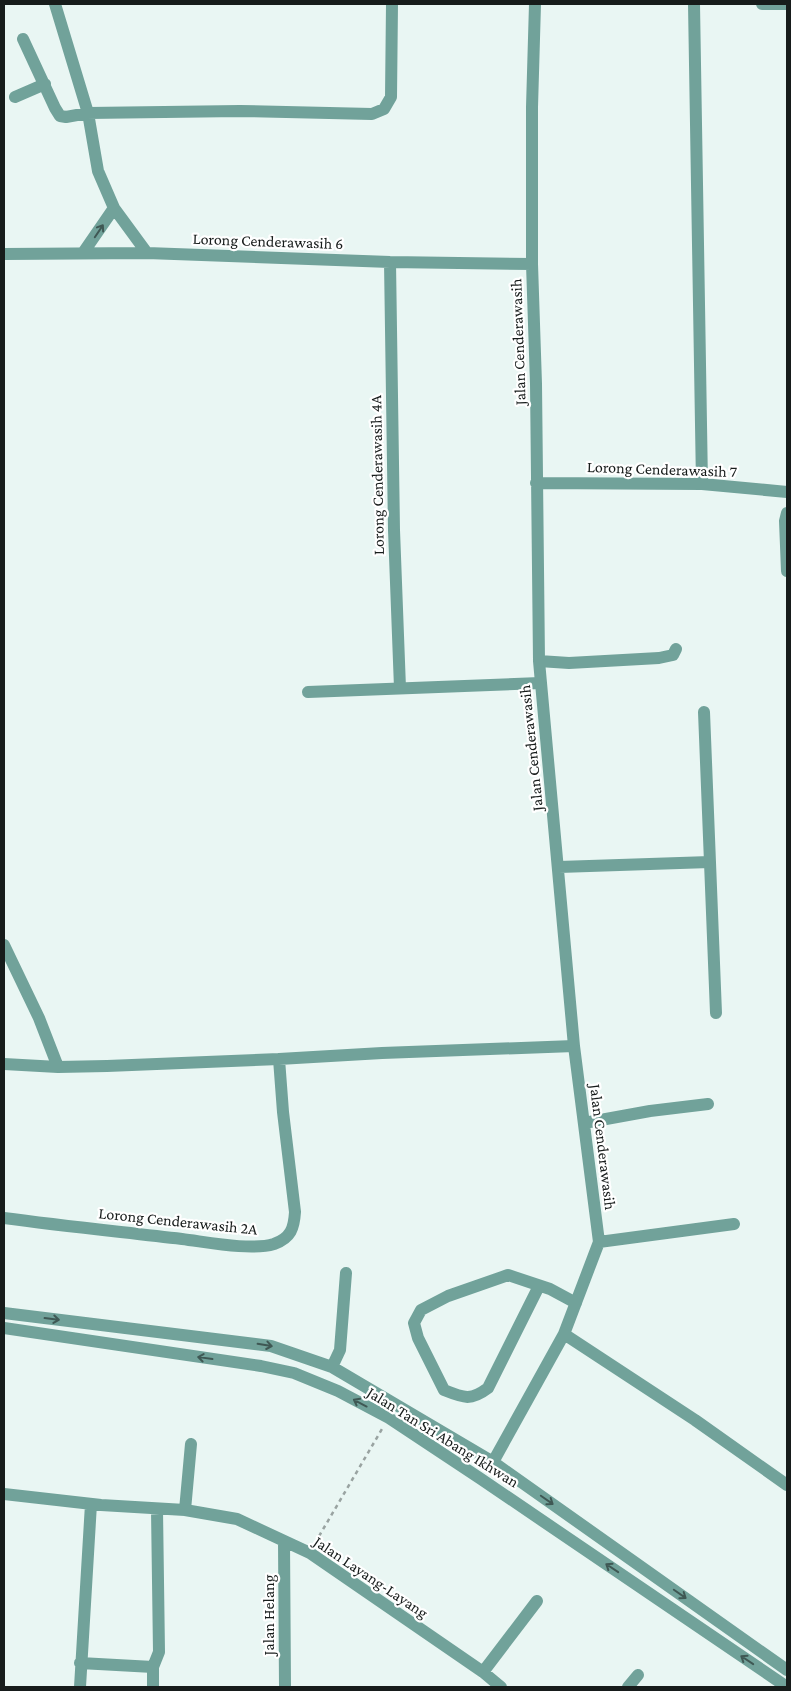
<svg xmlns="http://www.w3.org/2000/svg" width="791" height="1691" font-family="'Crimson Pro',serif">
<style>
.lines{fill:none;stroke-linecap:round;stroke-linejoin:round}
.path{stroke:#99a3a1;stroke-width:2.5;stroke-dasharray:4 4;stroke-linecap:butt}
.minor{stroke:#71a29a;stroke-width:12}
.oneway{stroke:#3f5854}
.labels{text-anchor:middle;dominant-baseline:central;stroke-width:4.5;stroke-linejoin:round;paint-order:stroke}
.street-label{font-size:16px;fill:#171c1b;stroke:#fff}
</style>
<rect width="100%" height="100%" fill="#e9f6f3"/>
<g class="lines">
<path class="path" d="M315,1543l67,-114"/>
<path class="minor" d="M55,4l33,109 10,58 16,37 33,45
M694,4l8,480
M762,4h25
M23,39l32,69 5,8 6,1 22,-4 152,-2 132,3 12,-5 7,-12 1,-93
M15,97l30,-13
M83,253l31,-45
M4,254l143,-1 243,9 142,2
M390,262l4,268 6,158
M536,483l166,1 85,8
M787,513l-2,8 2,50
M539,661l30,2 90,-5 14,-3 3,-6
M308,692l232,-9
M704,712l12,301
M559,867l151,-5
M4,945l35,73 19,49
M4,1064l54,3 49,-1 172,-7 103,-6 192,-7
M584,1123l66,-12 58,-7
M4,1218c59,8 119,14 178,21 25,3 69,12 92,5 17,-6 20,-16 21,-32l-12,-100 -4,-53
M599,1242l135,-18
M539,1286l-51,102c-17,13 -24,10 -44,2l-26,-52 -4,-15 7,-13 27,-14 60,-21 42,14 26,14
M4,1313l267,33 61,21 161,95 294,208
M4,1328l257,38 33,7 44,18 51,27 92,61 306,208
M564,1334l131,86 92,65
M332,1367l8,-17 6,-77
M493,1462l71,-128 35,-92 -25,-196 -35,-385 -3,-277 -4,-120v-157l3,-103
M4,1494l97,11 84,5 52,9 73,34 173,119 18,15
M185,1510l6,-66
M284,1542l1,145
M80,1663l73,4
M483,1672l54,-71
M80,1687l11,-183
M153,1687v-20l6,-15 -2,-142
M628,1687l10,-12"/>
</g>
<defs><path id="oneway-shaft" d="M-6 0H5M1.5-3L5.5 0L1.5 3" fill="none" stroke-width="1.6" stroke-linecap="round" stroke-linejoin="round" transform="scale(1.25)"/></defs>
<g class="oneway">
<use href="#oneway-shaft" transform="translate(99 231) rotate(-56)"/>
<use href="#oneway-shaft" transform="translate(52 1319) rotate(7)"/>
<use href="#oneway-shaft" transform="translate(265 1345) rotate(9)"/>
<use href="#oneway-shaft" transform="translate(205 1358) rotate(-172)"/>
<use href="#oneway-shaft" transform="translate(360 1403) rotate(-152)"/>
<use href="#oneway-shaft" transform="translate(547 1500) rotate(35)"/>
<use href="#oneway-shaft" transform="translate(612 1568) rotate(-146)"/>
<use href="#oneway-shaft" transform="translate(680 1594) rotate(35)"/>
<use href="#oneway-shaft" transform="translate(747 1660) rotate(-146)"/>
</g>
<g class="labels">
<g class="street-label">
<text transform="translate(268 241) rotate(2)">Lorong Cenderawasih 6</text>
<text transform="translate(518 342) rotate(-92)">Jalan Cenderawasih</text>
<text transform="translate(662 469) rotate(2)">Lorong Cenderawasih 7</text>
<text transform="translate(377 475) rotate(-91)">Lorong Cenderawasih 4A</text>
<text transform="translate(531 748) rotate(-96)">Jalan Cenderawasih</text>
<text transform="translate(603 1147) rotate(83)">Jalan Cenderawasih</text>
<text transform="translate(178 1221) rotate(6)">Lorong Cenderawasih 2A</text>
<text transform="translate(443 1437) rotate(32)">Jalan Tan Sri Abang Ikhwan</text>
<text transform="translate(371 1577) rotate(34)">Jalan Layang-Layang</text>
<text transform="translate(268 1615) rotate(-90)">Jalan Helang</text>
</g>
</g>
<rect width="791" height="1691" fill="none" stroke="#171c1b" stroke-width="10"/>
</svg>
